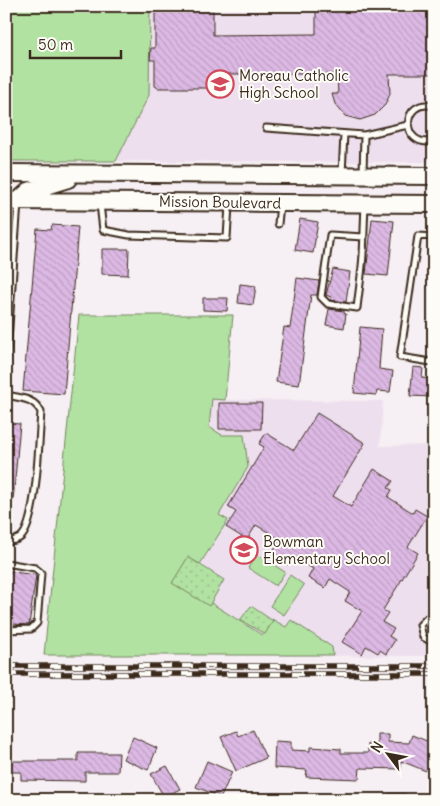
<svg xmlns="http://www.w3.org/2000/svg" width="440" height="806" font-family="Delius,sans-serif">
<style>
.built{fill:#eedfee}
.grass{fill:#b1e2a2;stroke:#768660}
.park{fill:url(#park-dots);stroke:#768660}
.building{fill:url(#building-back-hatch);stroke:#3b2a1e}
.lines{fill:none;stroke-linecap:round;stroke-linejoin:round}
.service-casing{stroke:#3b2a1e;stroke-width:9}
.minor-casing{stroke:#3b2a1e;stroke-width:14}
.primary-casing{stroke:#3b2a1e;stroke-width:20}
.service{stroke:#fdfcf7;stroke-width:5}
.minor{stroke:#fdfcf7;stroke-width:10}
.primary{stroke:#fdfcf7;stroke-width:16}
.rail-casing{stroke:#3b2a1e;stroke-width:5.5}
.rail{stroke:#fdfcf7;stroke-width:4;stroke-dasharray:11;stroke-linecap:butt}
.labels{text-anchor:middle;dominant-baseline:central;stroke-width:4;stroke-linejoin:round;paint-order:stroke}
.poi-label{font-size:15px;fill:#3b2a1e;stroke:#fdfcf7;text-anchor:start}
.street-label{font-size:15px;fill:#3b2a1e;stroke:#fdfcf7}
</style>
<defs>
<pattern id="park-dots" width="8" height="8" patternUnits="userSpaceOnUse" patternTransform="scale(1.25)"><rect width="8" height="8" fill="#b1e2a2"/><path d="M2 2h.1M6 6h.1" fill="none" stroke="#99c28b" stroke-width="1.8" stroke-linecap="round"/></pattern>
<pattern id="building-back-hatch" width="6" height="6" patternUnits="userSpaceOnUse" patternTransform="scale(1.25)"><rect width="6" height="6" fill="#dcb9e4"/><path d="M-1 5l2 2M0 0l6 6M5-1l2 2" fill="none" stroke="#be9fc3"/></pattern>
</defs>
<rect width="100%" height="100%" fill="#f6eff3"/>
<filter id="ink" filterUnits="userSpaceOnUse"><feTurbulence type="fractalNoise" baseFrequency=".02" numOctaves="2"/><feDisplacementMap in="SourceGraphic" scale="10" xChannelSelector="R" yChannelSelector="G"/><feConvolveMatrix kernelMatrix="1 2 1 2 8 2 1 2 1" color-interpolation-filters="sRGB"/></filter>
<g filter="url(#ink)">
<path class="built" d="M6,6h428v156l-428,-1z
M79,315h154l-8,85 158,1 -3,45 54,-1v211l-390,-1z"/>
<path class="grass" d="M6,6h144l-1,89 -33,66h-110z
M79,315h154l-8,85 -13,-1 -3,28 13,8h22l4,32 -29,48 9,5 -28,44 -13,-7 22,48 2,-2 51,32 11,-14 -1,-2 14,8 5,-7 41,27 1,8h-289z
M256,554l29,18 -9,14 -28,-18z
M290,575l14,10 -20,30 -14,-9z"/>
<path class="park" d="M188,557l36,23 -15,26 -37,-23z
M251,606l22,15 -8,13 -25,-14z"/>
<path class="building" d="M316,6h118v68h-45l1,20 -5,11 -10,10 -15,5 -15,-4 -10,-12 -3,-10h6l-1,-20h-122v12l-3,2h-54l-3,-2v-26h-5l1,-12h4v-38h58v25l103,-1z
M300,219l18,3 -5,31 -18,-3z
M372,219l22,2 -6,55 -22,-2z
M52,225l26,2 -14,167 -41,-3 14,-162 14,1z
M102,249h27l-1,26 -26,-1z
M333,269l17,3 -4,30 -16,-2 1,-3 -5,-2z
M297,278l22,3 -2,14h-6l-12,90 -23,-3 8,-55 6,1z
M240,284l16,2 -3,19 -15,-2z
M203,298h25l-1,13 -24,-1z
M329,309l15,2v2l2,1 -2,14 -18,-3z
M360,327l22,2 -3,40 14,2 -3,21 -13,-1 -1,4 -22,-2z
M413,367l10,1 -1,10 12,1v18l-24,-1z
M219,403h43l-1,26h-42z
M317,413l48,30 -32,53 18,11 23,-38 19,12 -5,7 4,2 -4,7 25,16 2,-4 12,7 -19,31 10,6 -35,57 5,3 -6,9 12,7 -5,7 6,4 -9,14 -6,-4 -2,3 -12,-7 -4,8 -20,-12 20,-31 -17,-10 5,-9 -20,-13 -5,9 -17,-10 5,-9 -20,-13 -5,9 -17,-10 9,-16 -24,-14 -9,15 -21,-13 10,-15 -8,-5 36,-60 -5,-3 7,-11 28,17z
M6,423l14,1 -7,77 -7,-1z
M6,571l30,4 -7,50 -17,-1v-5h-6z
M253,730l13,28 -30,13 -15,-34 15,-6 2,5z
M377,734h11v8l21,1 3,-8 22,9v9l-8,18 -25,-10v8l-41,-1 -1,11 -53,-2 1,-7 -33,-2 1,-27 16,1v8l19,1v-4l31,2v4h27v-9h9z
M133,737l24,11 -9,22 -25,-11z
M78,753h41l-1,19h-33v9l-64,-1v-8h-15v-11h72z
M207,761l25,11 -11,25 -25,-10z
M167,766l13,23 -16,8 -13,-23z"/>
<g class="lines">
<g class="service-casing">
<path id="service" d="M434,106c-33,-9 -35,43 0,35
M266,128l98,7 44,-10
M342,174l2,-40
M363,174l1,-39
M100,204l3,26 26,5 98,3 2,-33
M278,224l2,-20
M364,237l-34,-2 -9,62 7,7 29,4c2,-18 5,-36 6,-54 1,-16 1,-32 2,-48
M434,237l-16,-1 -18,121 31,5 3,-2
M6,367l12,-164
M6,395c15,3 28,3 35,17 -2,24 -4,111 -20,125 -3,3 -10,4 -15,5
M6,563l29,5 6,5 -4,50 -6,6 -25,1
M434,615l-7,3 -7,7 3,12 11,6"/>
</g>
<g class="minor-casing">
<path id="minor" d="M391,800h12"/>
</g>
<g class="primary-casing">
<path id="primary" d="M6,173l428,3
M6,201l428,3
M18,201l11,-10 39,-12"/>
</g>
<use href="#service" class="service"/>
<use href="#minor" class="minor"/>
<use href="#primary" class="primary"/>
<g class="rail-casing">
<path id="rail" d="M6,666h428
M6,674h428"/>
</g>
<use href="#rail" class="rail"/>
</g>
</g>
<defs>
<g id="school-ring" transform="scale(1.4375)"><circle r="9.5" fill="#fdfcf7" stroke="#d1495b" stroke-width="1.5"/><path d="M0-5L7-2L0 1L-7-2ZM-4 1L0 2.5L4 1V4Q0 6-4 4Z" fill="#d1495b"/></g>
</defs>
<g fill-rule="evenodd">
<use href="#school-ring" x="220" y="84"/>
<use href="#school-ring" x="244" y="550"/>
</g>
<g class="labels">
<g class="poi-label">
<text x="239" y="75">Moreau Catholic<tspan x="239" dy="17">High School</tspan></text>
<text x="263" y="541">Bowman<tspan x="263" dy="17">Elementary School</tspan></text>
</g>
<g class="street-label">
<text transform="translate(220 202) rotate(1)">Mission Boulevard</text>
</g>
</g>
<rect width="440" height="806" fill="none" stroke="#fdfcf7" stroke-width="25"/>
<rect x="12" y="12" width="415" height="781" fill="none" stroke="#3b2a1e" stroke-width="2" filter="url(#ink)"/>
<g transform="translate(388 754) rotate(302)" stroke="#fdfcf7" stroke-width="4" paint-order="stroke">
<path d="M0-4L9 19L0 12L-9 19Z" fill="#3b2a1e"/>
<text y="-8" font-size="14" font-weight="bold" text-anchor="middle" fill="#3b2a1e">N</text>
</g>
<path d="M30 50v8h91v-8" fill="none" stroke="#3b2a1e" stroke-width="2.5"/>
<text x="38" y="50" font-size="15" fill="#3b2a1e" stroke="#fdfcf7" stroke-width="4" paint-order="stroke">50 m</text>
</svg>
